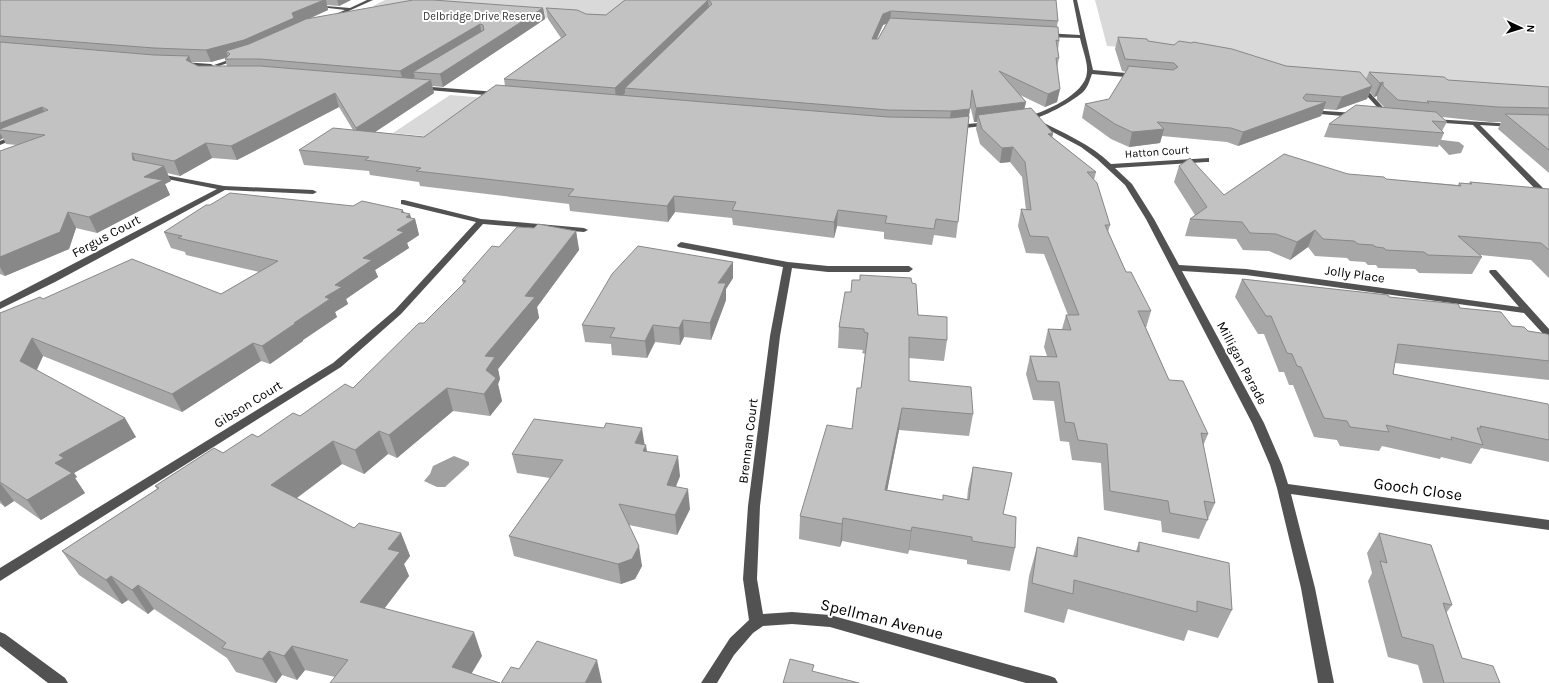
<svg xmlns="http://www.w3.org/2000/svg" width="1549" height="683" font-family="Karla,sans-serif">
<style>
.green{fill:#d9d9d9}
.water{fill:#a0a0a0}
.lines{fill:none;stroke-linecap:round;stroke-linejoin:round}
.minor{fill:#525252;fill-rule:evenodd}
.wall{fill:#a7a7a7;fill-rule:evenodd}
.shaded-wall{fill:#888}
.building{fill:#c2c2c2;stroke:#888}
.labels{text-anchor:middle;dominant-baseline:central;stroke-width:4;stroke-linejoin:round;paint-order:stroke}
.far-park-label{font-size:11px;fill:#303030;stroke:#fff}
.far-street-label{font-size:11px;fill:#000;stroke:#fff}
.street-label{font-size:13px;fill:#000;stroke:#fff}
.near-street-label{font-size:16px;fill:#000;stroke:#fff}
</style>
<rect width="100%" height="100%" fill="#fff"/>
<path class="green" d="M385,0h249l-30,22 -231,-16z
M1095,0h454v96l-278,-19 -14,-21 -150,-10z
M450,95l36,3 -41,40 -52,-5z"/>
<path class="water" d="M1434,139l25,3 5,4 -3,7 -12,2z
M454,456l15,6v3l-24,22h-8l-13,-6 6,-7 3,-8z"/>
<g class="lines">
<path class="minor" d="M367,0h6l-42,19 -2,-2 16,-7 -33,-4 2,-1 36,3z
M1073,0h4l16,70 44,4 3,2 -3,2 -45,-4c-2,5 -4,13 -8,17 -10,10 -47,31 -61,29v-2c19,-5 63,-23 64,-46 1,-10 -5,-24 -7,-34l-35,-1 -3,-2 3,-2 35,2z
M237,57l5,1 -23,8 -5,-1z
M183,62l28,2 3,2 -3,2 -30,-3v-2z
M1358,84h4l28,31v2h-4l-28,-31z
M419,86l78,6 3,2 -3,2 -80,-7v-2z
M1310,110l45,3 3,2 -3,2 -47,-4 -1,-1z
M1433,119l82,5v2l-2,1 -33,-2 69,69v6h-3l-73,-75 -42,-3v-2z
M1034,120h4c25,13 53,24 73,44l98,-6v4h-3l-91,6 17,16 22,35 25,46 67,4 273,38 -30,-35 1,-2h6l53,59v9l-3,-1 -22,-24 -278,-38 -64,-4 82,152 18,42 6,19 261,36v10l-258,-36 24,94 19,95h-16l-17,-95 -24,-100 -7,-23 -18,-42 -106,-204 -21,-34 -28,-26 -16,-12 -47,-25z
M990,122l2,1v2l-36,4 -3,-2 3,-2z
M17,134l3,2 -1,1 -19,8v-4z
M154,173l70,13 89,4 4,2 -4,2 -88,-4 -170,92 -55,27v-7l217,-113 -60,-12 -4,-2z
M401,200h3l77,19 103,9 4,2 -4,2 -101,-8 -82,90 -60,53 -341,214v-13l333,-205 62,-53 81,-88 -75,-18z
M681,242l107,20 40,4h81l4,3 -4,3h-81l-36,-4 -12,68 -20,170 -3,73 6,35 29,-2 38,3 220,61 5,2 3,5h-32l-196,-56 -38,-3 -29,2 -10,7 -19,22 -17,28h-16l29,-45 19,-18 -6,-41 5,-73 22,-170 13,-69 -105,-20 -1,-2z
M0,632l5,2 60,44 3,5h-20l-48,-37z"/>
</g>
<path class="wall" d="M0,0h351l-12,6 -12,-1 1,5 -19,9 234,-11 2,11 -102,68 -11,-1 2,7 -59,39 49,5 81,-51 -1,-7 57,-41 -13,-19 -2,-11 40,6 20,1 19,-15h431l2,21 -1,5 2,15 -1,9 1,8 -2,10 3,21 -3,13 -12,5 -25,-12 6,7 -2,7 29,24 -1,4 44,35 -2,8 16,45 -2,7 18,40 25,39 -5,17 23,52 39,54 -5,12 12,57 -16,36 -37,-7 -1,-11 -57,-11 -3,-47 -29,-3 -3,-18 -9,-1 -6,-40 -21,-1 -7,-26 4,-18h17l-3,-9 4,-18h14l4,-14h2l-24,-61 -18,-1 -8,-27 3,-17 5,1 -4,-33 -12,-15 -10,1 -20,-19 -4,-15 1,-7h-3l-4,-17 -12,117 -2,16 -22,-3 -2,10 -48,-6v-7l-47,-6 -3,12 -101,-13 -1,-7 -57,-6 -7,10 -98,-11 -1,-7 -149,-18 -1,-4 -49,-7 -1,-4 -65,-6 -5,-15 54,-20 -14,-23 -102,53 -25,-2 -32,18 -13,-3 4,8 -6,3 5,11 -73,38 -21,-5 -7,21 -64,27 -5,-2v-123l17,-6 -11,-1 -3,-6 -3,2zM886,24l-8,15h-1l6,-14zM226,58l-1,1 2,7h-29l-6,-3 -1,-1h20z
M1118,37l30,4 138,25 80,13 3,-7 79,8 101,7v86l-51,-44 3,-7h-11l-48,-5 5,5 -5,9 2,2 -6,14 -114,-10 5,-13 56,-16 -8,-8v-4l-3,1 -4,-5 -3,7 -31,11 -12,-1 -3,7 -83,30 -11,-4 -65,-6 -2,7 -31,4 -18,-8 -29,-21 3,-14 24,-5 17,-27 -4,-1 -7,-22z
M1179,166l45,29 124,-21 38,5 72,6 1,-2 9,1 2,-2 79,7v89l-18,-18 -51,-5 2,2 -10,17 -53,-1 -4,-4 -37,-1 -2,-3h-8l-3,-3 -15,-1 -3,-3 -32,-2 -7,-9 -18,13 -21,-9 -26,-1 -7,-11 -51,-3 5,-17 5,-4 -21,-33z
M404,212l8,7h3l4,16 -12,8 2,5 -34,22 3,7 -32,22 2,5 -13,8 2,5 -34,23v1l-33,23 -9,-3 -79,51 -139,-56 -6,14 99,67 -62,36 3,4 -2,1 10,15 -44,27 -27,-19 -9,6 -5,-4v-190l43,-14 178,-5 38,-22 -73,-17 -1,-3 -14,-4 -7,-16z
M534,228l42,3 3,19 -42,57 2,11 -41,51 2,10 -2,5 4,17 -12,15 -37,-5 -56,47 -9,-4 -24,20 -22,-10 -45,34 57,30 47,5 9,23 -6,8 5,12 -25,33 98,47 -147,21 -30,-7 -8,10 -15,-5 -6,8h-1l-39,-11 -9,-14 -73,-49 -6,5 -20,-14 -6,4 -43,-29 -17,-24 95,-62 -2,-3 68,-33 35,-16 42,-21 53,-28 71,-65 39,-39 -1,-4 37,-33z
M860,275l52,8 6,32 29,25 -3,21 -35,-3v23l64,33 -4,22 -70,-6 -12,60 56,10h24l1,-11 5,-22 30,47 12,34 -5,23 -43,-7v-4l-58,-10 -1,4 -66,-13 -2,6 -41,-8 1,-23 52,-87 9,-41 4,-34 -3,-1 1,-3 -25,-2 1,-21 12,-35 9,-12z
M733,278l-7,11v11l-15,40 -27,-3 -4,8 -25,-3 -8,16 -35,-3 -1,-11 -26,-2 -3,-17z
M1242,279l147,18 71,11 68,23 21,4v45l-154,-17 -2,11 156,32v56l-68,-14 -10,16 -30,-7 -1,2 -58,-13 -3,5 -39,-5 -3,-6 -23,-3 -21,-52h-4l-5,-13h-5l-15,-38h-6l-23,-37z
M644,444l3,8 33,24 -4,10 14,23 -13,26 -48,-10 13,41 -7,13 -14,5 -107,-28 -5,-20 41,-58 -33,-5 -5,-19z
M1379,533l73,72 -6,8 16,45 38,25h-77l-5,-18 -30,-8 -20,-76 4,-8 -5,-20z
M1078,537l58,14 3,-9 93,68 -14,28 -30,-8 -4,11 -116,-32 -4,14 -40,-11 5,-36 8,-29 36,9z"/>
<path class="shaded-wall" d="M324,0h2l2,10 -32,14 -4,-11z
M337,0h14l-12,6z
M708,0l1,10 -84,78v5l-9,8 -1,-13z
M543,8l2,11 -102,68 -3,-13z
M891,11l-1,11 -7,3 -12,26 1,-12 11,-25z
M294,18l4,12 -72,21 2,6 -17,5 -5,-12z
M480,24l2,12 -69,36 2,5 -11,6 -4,-12z
M189,56l5,12 -8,-8z
M431,80l3,13 -74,49 -4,-14z
M1383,82l-6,14 -3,1 6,-14z
M1372,86l-5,13 -31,11 6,-13z
M1060,89l-3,13 -12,5 3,-13z
M335,93l4,14 -102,53 -6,-14z
M1026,102l-3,13h-45l-1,7h-3l2,-14z
M1326,102l-5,14 -83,30 5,-14z
M42,107l7,14 -49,9v-7z
M970,109l-2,14 -19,1 2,-13z
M1164,129l-4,14 -31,4 3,-15z
M0,133l3,5 -3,2z
M1053,133l-3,15 -2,-14z
M206,143l6,15 -32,18 -6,-15z
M1013,147l-3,15 -10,1 2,-15z
M132,153l7,15 -6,-8z
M164,166l7,15 -6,3 5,11 -73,38 -8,-16 55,-40z
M674,196l1,16 -7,10 -1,-16z
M403,210l4,14 -1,-7 4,-3 2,7 3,-2 4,16 -12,8 2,5 -34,22 3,7 -32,22 2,5 -13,8 2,5 -34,23v1l-33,23 -8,-18 32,-23 31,-26 10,-12 28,-27 34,-28 4,-18z
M838,210l-1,16 -3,12v-16z
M68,212l8,16 -7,21 -64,27 -5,-9v-10z
M1315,230l-7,17 -18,13 7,-18z
M576,231l3,19 -42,57 2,11 -41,51 2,10 -2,5 4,17 -12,15 -6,-22 2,-24 -1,-14 40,-60z
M733,262v16l-7,11v11l-15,40 -1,-17 8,-40z
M683,320l1,17 -4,8 -1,-17z
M653,325l2,17 -8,16 -2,-17z
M32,338l11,18 -11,23 -12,-18z
M253,343l8,18 -79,51 -10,-18z
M447,388l6,23 -56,47 -8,-23z
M902,408l-3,22 -16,82 2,-22z
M125,418l11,19 -62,36 3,4 -2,1 10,15 -44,27 -14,-20 28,-37 4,-8z
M642,428l3,19 -10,-4z
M379,431l9,23 -24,20 -9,-24z
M333,441l9,23 -59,44 -12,-23z
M646,445l3,19 -6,-13z
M678,456l2,20 -11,28 -2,-19z
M0,483l14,18 -9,6 -5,-7z
M688,489l2,20 -13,26 -2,-20z
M843,518l-1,23 -2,6 2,-23z
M912,527l-3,23 -1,4 3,-23z
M401,533l9,23 -6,8 5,12 -38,50 -11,-24 28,-53z
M639,546l3,20 -7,13 -14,5 -3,-20z
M111,576l17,24 -6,4 -16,-24z
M138,585l16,24 -6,5 -16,-24z
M474,632l8,24 -16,27 -14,-16z
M292,646l13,24 -8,10 -13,-24z
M269,651l13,24 -6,8 -14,-24z
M597,660l5,23h-17z"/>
<path class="building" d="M0,0h324l-32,13 2,5 -50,22 -38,10 -52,-2 -154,-12z
M413,0h20l110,8 -103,66 -27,-2 71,-42 -1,-5 -3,-1 -80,47 -140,-12h-35l5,-5 -4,-3 23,-7 57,-25z
M625,0h83l-93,88 -111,-9 62,-44 -20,-27 31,2 9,4 20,1z
M709,0h347l2,21 -167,-10 -8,3 -11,25h6l12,-21 168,9 1,14 -3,-1 3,18h-3l4,31 -12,5 -49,-23 27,31 -50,6 -4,-18 -2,19 -19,2 -63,-1 -263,-22 87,-84z
M1118,37l29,2 1,2 26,4 5,-4 13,2 1,-1 39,7 54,17 74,6 12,14 -30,11 -36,-3 -3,4 3,3 20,1 -83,30 -12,-4 -74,-6 7,7 -32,3 -17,-8 -30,-20 24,-5 19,-31v-2l45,4 5,-3 -4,-4 -49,-4z
M0,42l154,13 35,1 -3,4 12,6h62l171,14 -75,48 -21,-35 -104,53 -25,-3 -32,18 -42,-8 1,7 31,6 -20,11 19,3 -74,37 -21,-5 -8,20 -60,25v-106l45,-16 -45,-5v-1l48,-19 -6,-3 -42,16z
M1369,72l75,5 4,3 101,7v21l-52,-1 -70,-6 2,2 -31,-3 -15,-14v-4l-3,1z
M496,85l392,32 63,1 18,-2 -11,106 -22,-3 -2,10 -49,-6 2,-7 -49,-6 -4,12 -102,-12 4,-8 -62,-6 -7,10 -99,-10 6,-7 -158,-18 5,-3 -56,-8 4,-3 -70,-7 34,-22 91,9z
M1356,105l80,7 11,10 -15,-1 12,12 -115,-9z
M1031,108l22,25 -5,1 48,38h-9l10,11 13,42h-5l21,47h5l20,39h-13l31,69 14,1 25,53 -7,-1 14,70 -11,-2 4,19 -38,-7 -2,-12 -58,-10 -3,-47 -29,-4 -4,-17 -9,-1 -6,-40 -22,-1 -7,-25 27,1 -9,-28 23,1 -5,-15h13l-31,-78 -18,-1 -9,-27 10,1 -6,-48 -12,-15 -11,1 -20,-19 -4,-14z
M1505,114l44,1v35z
M1284,154l64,20 36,3 2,2 75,7 -2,-3 13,1 -2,-2 79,7v61l-8,-7 -83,-7 24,21 -54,-2 -4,-3 -38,-2 -2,-2 -8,-1 -3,-2 -15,-1 -4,-3 -31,-2 -8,-9 -18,12 -21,-8 -26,-1 -8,-11 -52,-3 17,-12 -28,-41 11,-8 34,37z
M230,193l123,13 9,-5 41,9 -2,2 9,2 -4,3 9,2 -18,11 7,2 -41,26 9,2 -37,25 7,2 -17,10 5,2 -36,24h2l-34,23 -9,-3 -81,51 -140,-56 -12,23 105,57 -66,37 5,3 -9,5 17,10 -45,27 -27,-18v-169l40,-16 3,2 89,-40 89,35 57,-33 -100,-23 4,-2 -18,-4 42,-27h4z
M538,224l38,7 -51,65 10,1 -50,59 10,1 -9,13 10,8 -12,16 -37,-6 -58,47 -10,-4 -24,19 -22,-9 -62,44 83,43 5,-5 42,10 -13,16 12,3 -40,50 114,30 -22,35 48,16h-170l18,-23 -56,-14 -8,10 -15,-5 -7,8 -40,-11 4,-5 -88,-58 -6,5 -21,-14 -5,4 -44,-29 97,-63 -4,-2 59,-38 9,5 29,-19 6,3 35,-24 7,3 45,-32 8,4 66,-65h5l42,-42 -4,-1 30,-34 7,1 18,-20 17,1z
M638,246l95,16 -15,21h8l-16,40 -27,-3 -4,8 -26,-3 -8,16 -35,-4 5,-9 -33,-3 30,-51z
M860,275l51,3 1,5 4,1 2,31 29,2v23l-38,-3v44l62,6 2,27 -71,-6 -17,82 58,10v-5l26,5 4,-33 39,6 -9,41 13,3 -1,31 -43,-7v-4l-60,-10 -1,4 -68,-13 -1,6 -42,-8 27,-91 25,4 5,-41h4l7,-55 -4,-1v-3l-25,-2 6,-35h6l1,-12h8z
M1242,279l146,16 1,2 69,7 2,4 41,4 11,14 12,1 4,4 19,3 2,1v26l-151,-17 -5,30 155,30 1,2v34l-69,-14 1,2h-4l6,17 -32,-8 1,3 -66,-15 3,7 -39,-5 -3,-6 -23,-3 -23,-51 -4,-1 -5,-12 -5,-1 -16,-37h-5z
M534,419l70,9 2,-5 36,5 -7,15 11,2 -3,6 35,5 -11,29 21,4 -13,26 -56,-11 20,42 -7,13 -14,5 -109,-28 54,-76 -51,-6z
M1379,533l52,12 21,60 -9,-2 19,55 31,8 7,17h-56l-11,-38 -31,-8 -22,-76 7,2z
M1078,537l61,15v-10l90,21 3,47 -35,-9v11l-123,-32 -1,14 -41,-11 5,-36 40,10z
M537,641l60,19 -12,23h-84l10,-16 8,2z
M790,659l24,6 -2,6 47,12h-76z"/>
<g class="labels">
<g class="far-park-label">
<text x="482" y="16">Delbridge Drive Reserve</text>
</g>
<g class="far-street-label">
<text transform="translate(1157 152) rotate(-4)">Hatton Court</text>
</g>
<g class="street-label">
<text transform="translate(106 236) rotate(-28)">Fergus Court</text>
<text transform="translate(1355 274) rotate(8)">Jolly Place</text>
<text transform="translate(1242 363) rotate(62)">Milligan Parade</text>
<text transform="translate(248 404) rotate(-32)">Gibson Court</text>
<text transform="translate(748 441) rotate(-83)">Brennan Court</text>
</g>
<g class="near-street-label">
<text transform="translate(1418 489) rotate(8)">Gooch Close</text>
<text transform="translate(882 619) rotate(14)">Spellman Avenue</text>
</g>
</g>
<g transform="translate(1521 28) rotate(94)" stroke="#ffffff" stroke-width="3" paint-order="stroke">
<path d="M0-3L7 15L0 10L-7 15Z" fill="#000000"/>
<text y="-6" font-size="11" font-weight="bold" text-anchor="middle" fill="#000000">N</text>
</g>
</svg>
